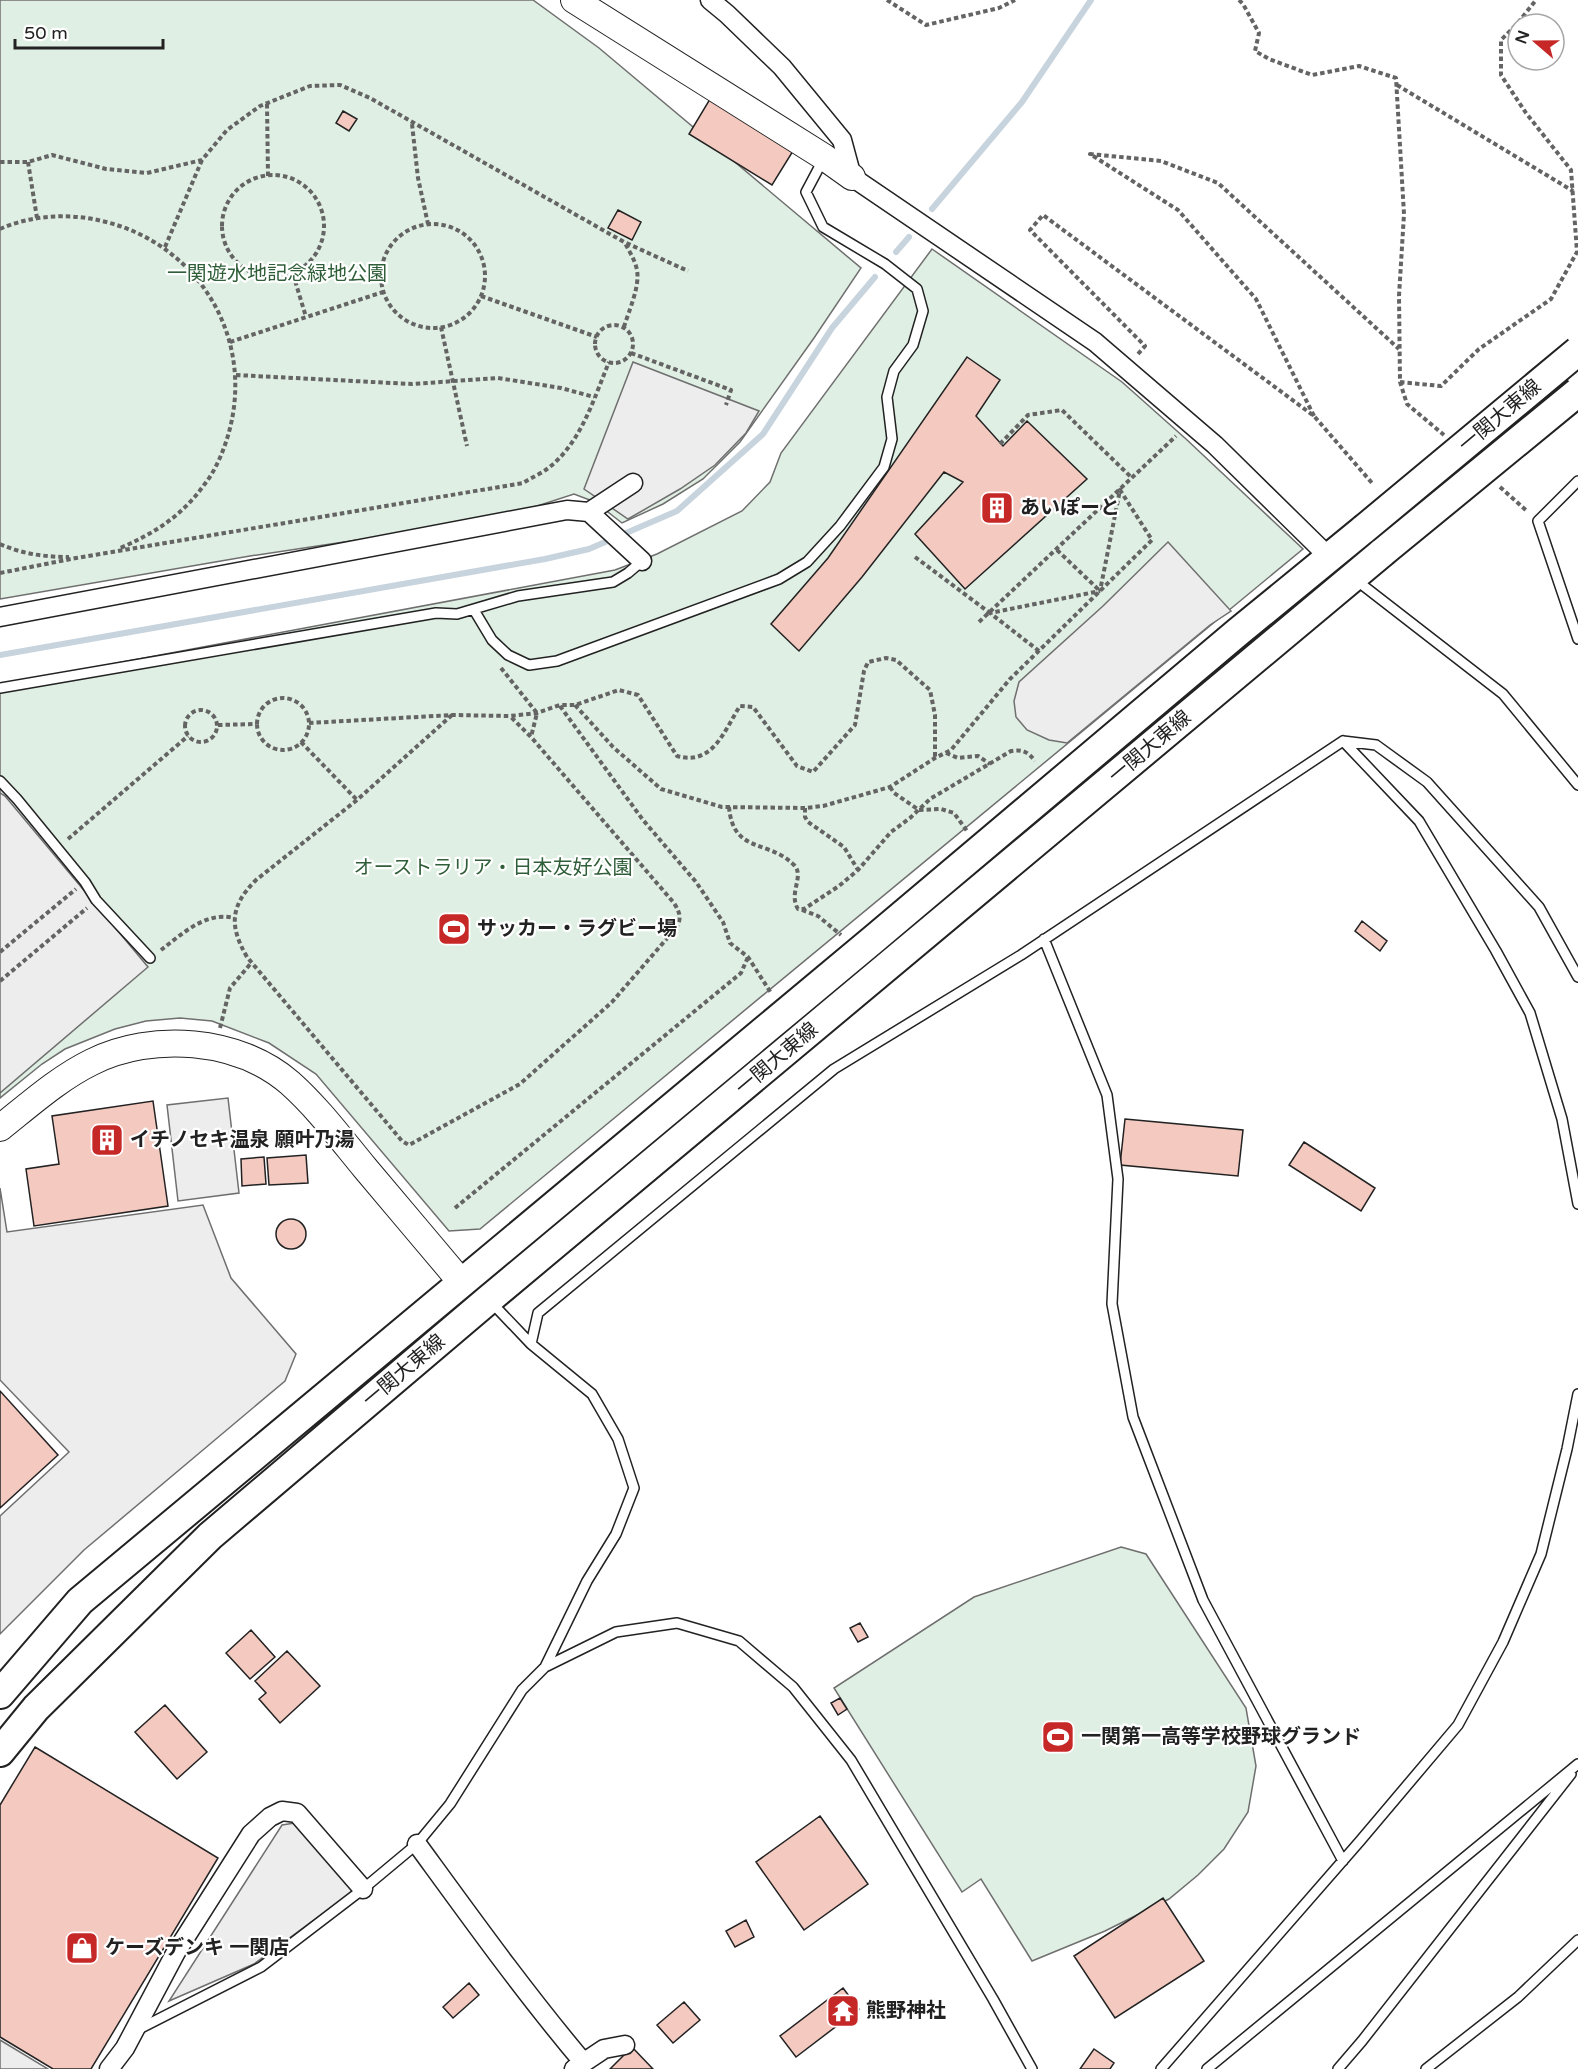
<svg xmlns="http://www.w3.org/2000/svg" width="1578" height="2069" font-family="'Varela Round','Noto Sans JP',sans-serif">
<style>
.green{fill:#e0efe3;stroke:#6f6f6f;stroke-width:1.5}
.parking{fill:#ededed;stroke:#6f6f6f;stroke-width:1.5}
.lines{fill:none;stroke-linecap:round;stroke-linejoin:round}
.stream{stroke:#c7d3dd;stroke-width:6}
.building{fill:#f3c9c0;stroke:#222;stroke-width:1.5}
.lane-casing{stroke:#222;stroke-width:12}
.street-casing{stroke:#222;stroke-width:21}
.secondary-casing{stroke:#222;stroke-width:28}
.primary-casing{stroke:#222;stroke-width:32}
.path{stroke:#646464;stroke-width:4;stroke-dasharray:4.5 3;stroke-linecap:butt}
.lane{stroke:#fff;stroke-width:9}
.street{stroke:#fff;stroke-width:18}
.secondary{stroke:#fff;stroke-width:26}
.primary{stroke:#fff;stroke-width:28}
.primary-bridge-casing{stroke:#222;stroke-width:32;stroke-linecap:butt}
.primary-bridge{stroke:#fff;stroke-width:28}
.labels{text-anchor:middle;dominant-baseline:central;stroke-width:4.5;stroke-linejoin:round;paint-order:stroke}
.park-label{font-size:20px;fill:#2f5e38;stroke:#fff}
.street-label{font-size:20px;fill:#222;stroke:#fff}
.poi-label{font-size:20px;font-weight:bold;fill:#222;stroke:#fff;text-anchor:start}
</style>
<rect width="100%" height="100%" fill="#fff"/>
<path class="green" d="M0,0h533l66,48 262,220 -47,70 -74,104 -37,37 -40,25 -41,19 -27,-21 -21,-8 -77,25 -247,37 -250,43z
M932,249l190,133 64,57 117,110 -823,680 -31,2 -133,-157 -47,-31 -57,-22 -32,-3 -34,3 -31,8 -50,20 -23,15 -42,34v-413l615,-115 42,-16 85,-43 28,-29 11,-29z
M1121,1547l25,7 100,154 10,58 -8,46 -24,37 -26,26 -29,24 -64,32 -73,30 -51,-82 -19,13 -128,-204 140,-91z"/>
<path class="parking" d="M633,362l126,49 -13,22 -31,32 -35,24 -52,30 -44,-30z
M1168,542l63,69 -21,14 -143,118 -18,-3 -22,-10 -11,-13 -2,-16 5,-19 84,-76z
M0,793l5,3 143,171 -148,126z
M228,1098l11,95 -61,8 -11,-96z
M0,1188l7,44 196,-27 28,73 65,76 -11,27 -201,169 -84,84v-118l69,-64 -69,-72z
M301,1822l54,68 -101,74 -85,37 113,-176z
M0,2040l48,29h-48z"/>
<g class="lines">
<path class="stream" d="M932,209l90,-107 69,-102
M896,252l13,-15
M0,655l545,-96 44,-10 88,-38 86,-77 69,-106 43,-51"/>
</g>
<path class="building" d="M710,99l83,52 -21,34 -83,-51z
M343,111l14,8 -8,12 -13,-8z
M618,210l23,12 -9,18 -24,-12z
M967,357l33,23 -24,36 27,30 24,-25 60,58 -122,110 -50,-55 48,-52 -19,-10 -82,105 -63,74 -28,-27 57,-66z
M1362,921l25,20 -7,10 -25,-20z
M153,1101l15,105 -134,20 -8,-57 33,-5 -7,-48z
M1125,1119l118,11 -5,46 -118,-11z
M1304,1142l71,46 -14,23 -72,-46z
M306,1155l2,28 -39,2 -2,-27z
M264,1157l2,27 -24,2 -1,-27z
M276 1234a15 15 0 1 1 30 0a15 15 0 1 1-30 0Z
M0,1391l58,64 -58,53z
M860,1623l8,14 -10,5 -8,-14z
M251,1630l24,27 -25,22 -24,-26z
M287,1651l33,35 -40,37 -21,-24 7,-6 -11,-12z
M840,1698l7,11 -9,6 -7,-12z
M165,1705l42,47 -30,27 -42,-47z
M35,1747l183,111 -127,211h-38l-53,-32v-232z
M820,1816l48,68 -64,46 -48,-68z
M1163,1898l41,63 -89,57 -41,-62z
M746,1920l8,17 -19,10 -9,-16z
M469,1983l10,12 -26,23 -10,-11z
M843,1988l16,21 -63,48 -16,-21z
M684,2002l16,18 -27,23 -16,-18z
M632,2047l21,22h-43z
M1094,2049l20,14 -4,6h-30z"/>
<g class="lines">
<g class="lane-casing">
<path id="lane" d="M1578,481l-40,40 40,118
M1356,580l147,114 75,91
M474,610l18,30 16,15 21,10 28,-4 222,-82 28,-17 33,-36 44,-59 8,-28 -5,-42 7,-26 19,-26 10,-34 -6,-22 -32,-25 -62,-37 -17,-35 18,-34
M0,688l436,-75 21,1 61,-18 95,-14 15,-9 14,-12
M1343,741l33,4 51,37 112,125 39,70
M0,781l17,18 68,83 11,18 54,58
M1044,939l63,156 11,84 -6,125 21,113 70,183 140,261
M491,1302l40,42 7,-31 296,-244 187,-114 322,-214 76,80 77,130 34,62 32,106 16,85
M531,1344l61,50 26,45 16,49 -18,46 -29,47 -42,86
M137,2030l124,-63 102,-78 54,-45 33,-40 72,-114 23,-23 71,-35 61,-9 62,18 54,46 58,73 142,239 39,70
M1161,2069l199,-228 98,-116 45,-83 38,-88 26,-105 11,-55
M1207,2069l371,-305
M1338,2069l24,-28 209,-267
M1426,2069l92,-72 60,-57"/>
</g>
<g class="street-casing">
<path id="street" d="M710,0l17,14 55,53 60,73 10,37 243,165 120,103 115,113
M589,512l44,-29
M0,617l567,-107 22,2 53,49
M417,1844c54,74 107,148 166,218
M109,2069l16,-21 51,-96 75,-118 19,-17 12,-6 15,2 66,76
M574,2069l30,-20 21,-4"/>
</g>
<g class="secondary-casing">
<path id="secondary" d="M574,0l250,157 28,20
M0,1128c29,-23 59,-50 92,-66 60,-30 146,-24 198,21 28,25 51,56 75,85 32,38 65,77 97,115"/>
</g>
<g class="primary-casing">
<path id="primary" d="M0,1694l80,-93 794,-662 364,-307 126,-103
M0,1752l36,-44 174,-172 278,-236 895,-748"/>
</g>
<path class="path" d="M887,0l39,25 73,-17 16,-8
M1239,0l4,4 16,29 -4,18 14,8 43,16 47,-9 37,12 8,136 -5,82 1,86 7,22 37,31
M1397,85l176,106
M267,104l1,72
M412,124l6,54 10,46
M0,162h28l24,-7 54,14 41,4 55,-13 25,-30 33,-24 50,-20 30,-1 30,13 254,144 64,29
M28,162l9,56
M222 226a51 51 0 1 1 102 0a51 51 0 1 1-102 0Z
M381 276a52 52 0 1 1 104 0a52 52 0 1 1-104 0Z
M0,229c31,-14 69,-16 102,-8 96,22 153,116 127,211 -5,18 -13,38 -25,53 -23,32 -51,49 -86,64
M165,247l37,-87
M293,274l13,43
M481,296l116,41
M595 344a19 19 0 1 1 38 0a19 19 0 1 1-38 0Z
M441,327l26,119
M624,327c5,-17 16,-40 13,-57 -2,-10 -8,-19 -12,-27
M230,342l153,-50
M631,353l100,37 -5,15
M1138,354l7,-8 -115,-116 13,-15 271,201 58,67
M236,375l176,9 86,-6 63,10 33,9
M1400,382l41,4 38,-37 72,-50 26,-47 -6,-82 -45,-57 -25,-38v-35l16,-16 19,-24
M1314,416l-58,-117 -78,-89 -88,-56 71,7 57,22 181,166
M1000,444l28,-29 34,-5 70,68
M1500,487l28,25
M0,544c22,10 45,13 69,13
M1057,550l43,41
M915,557l75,56
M0,573l76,-15 447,-75c8,-5 17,-9 24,-14 34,-25 47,-71 62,-107
M979,622l197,-186
M1039,651l-49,-38 110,-22
M501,668l36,45 -6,24
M257 724a26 26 0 1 1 52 0a26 26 0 1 1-52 0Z
M575,705l38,42 48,42 61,18 83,1 18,-2 67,-19 45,-29 16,-8 59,-71 142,-139 -32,-50 -20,101
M560,706l83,114 53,62 27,40 7,21 18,14 23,36
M185 726a16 16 0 1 1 32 0a16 16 0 1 1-32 0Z
M452,715l-95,85 -101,80c-26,26 -27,46 -9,77l155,184 7,4 111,-61 92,-82 64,-74c6,-10 4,-15 -2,-25l-143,-166 -21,-21
M309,723l143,-8 58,1 27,-3 23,-8h15l44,-15 19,5 39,61c36,10 47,-25 63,-50l13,1 44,59 16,6 42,-47 9,-54 4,-9 18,-4 10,2 34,30 5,25v43
M218,725l38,-1
M301,742l56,58
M946,753l12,5 20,-2 12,8
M890,787l4,6 25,17 22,-1 13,4 13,18
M729,807c4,47 39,32 65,58 11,11 -6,28 4,44h6l35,-23 19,-16 33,-38 19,-14 20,-19 81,-48c12,-2 17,1 24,10
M805,808v9l3,5 36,25 14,23
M68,839l120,-103
M802,910l16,6 23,19
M161,950c21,-16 45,-39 73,-32
M0,952l76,-63
M0,981l87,-73
M220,1028l10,-40 22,-26
M455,1208l286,-235 7,-16"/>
<use href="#lane" class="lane"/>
<use href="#street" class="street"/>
<use href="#secondary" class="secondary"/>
<use href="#primary" class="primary"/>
<g class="primary-bridge-casing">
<path id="primary-bridge" d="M1364,529l214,-178
M1383,552l195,-160"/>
</g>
<use href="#primary-bridge" class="primary-bridge"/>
</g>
<defs>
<g id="building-square" transform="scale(1.725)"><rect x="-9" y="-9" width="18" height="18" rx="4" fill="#c62828" stroke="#fff"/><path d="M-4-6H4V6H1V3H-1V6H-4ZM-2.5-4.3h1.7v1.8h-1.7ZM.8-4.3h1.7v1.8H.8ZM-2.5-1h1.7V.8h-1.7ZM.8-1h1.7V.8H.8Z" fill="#fff"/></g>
<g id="stadium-square" transform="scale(1.725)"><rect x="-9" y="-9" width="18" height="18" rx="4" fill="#c62828" stroke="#fff"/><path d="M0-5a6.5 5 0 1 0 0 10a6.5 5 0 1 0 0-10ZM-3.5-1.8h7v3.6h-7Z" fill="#fff"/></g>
<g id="shop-square" transform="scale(1.725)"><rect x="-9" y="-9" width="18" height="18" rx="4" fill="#c62828" stroke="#fff"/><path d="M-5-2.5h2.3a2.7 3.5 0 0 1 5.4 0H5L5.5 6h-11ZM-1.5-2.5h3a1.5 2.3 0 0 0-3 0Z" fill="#fff"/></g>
<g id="temple-square" transform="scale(1.725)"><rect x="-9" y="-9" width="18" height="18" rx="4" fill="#c62828" stroke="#fff"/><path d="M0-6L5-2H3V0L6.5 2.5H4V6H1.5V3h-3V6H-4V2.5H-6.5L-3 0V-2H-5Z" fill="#fff"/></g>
</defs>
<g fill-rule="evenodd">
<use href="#building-square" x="997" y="508"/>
<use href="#stadium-square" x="454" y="929"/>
<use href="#building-square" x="107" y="1140"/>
<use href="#stadium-square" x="1058" y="1737"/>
<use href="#shop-square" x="82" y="1948"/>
<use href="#temple-square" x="843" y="2011"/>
</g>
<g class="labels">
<g class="park-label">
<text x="277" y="274">一関遊水地記念緑地公園</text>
<text x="493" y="868">オーストラリア・日本友好公園</text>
</g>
<g class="street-label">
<text transform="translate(1500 416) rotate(-40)">一関大東線</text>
<text transform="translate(1150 747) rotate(-40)">一関大東線</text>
<text transform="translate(777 1059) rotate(-40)">一関大東線</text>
<text transform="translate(404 1371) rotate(-40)">一関大東線</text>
</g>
<g class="poi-label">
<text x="1020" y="508">あいぽーと</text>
<text x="477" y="929">サッカー・ラグビー場</text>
<text x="130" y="1140">イチノセキ温泉 願叶乃湯</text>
<text x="1081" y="1737">一関第一高等学校野球グランド</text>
<text x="105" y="1948">ケーズデンキ 一関店</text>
<text x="866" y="2011">熊野神社</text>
</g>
</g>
<g transform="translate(1536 42) rotate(290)"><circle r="28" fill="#ffffff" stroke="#a7a7a7" stroke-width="1.5"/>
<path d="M0-4.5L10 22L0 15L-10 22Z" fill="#c62828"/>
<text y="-9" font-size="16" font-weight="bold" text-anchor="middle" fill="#222222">N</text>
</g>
<path d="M15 39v9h148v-9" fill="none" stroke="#222222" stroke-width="3"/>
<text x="24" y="39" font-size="18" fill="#222222" stroke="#ffffff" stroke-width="4.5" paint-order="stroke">50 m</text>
</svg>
